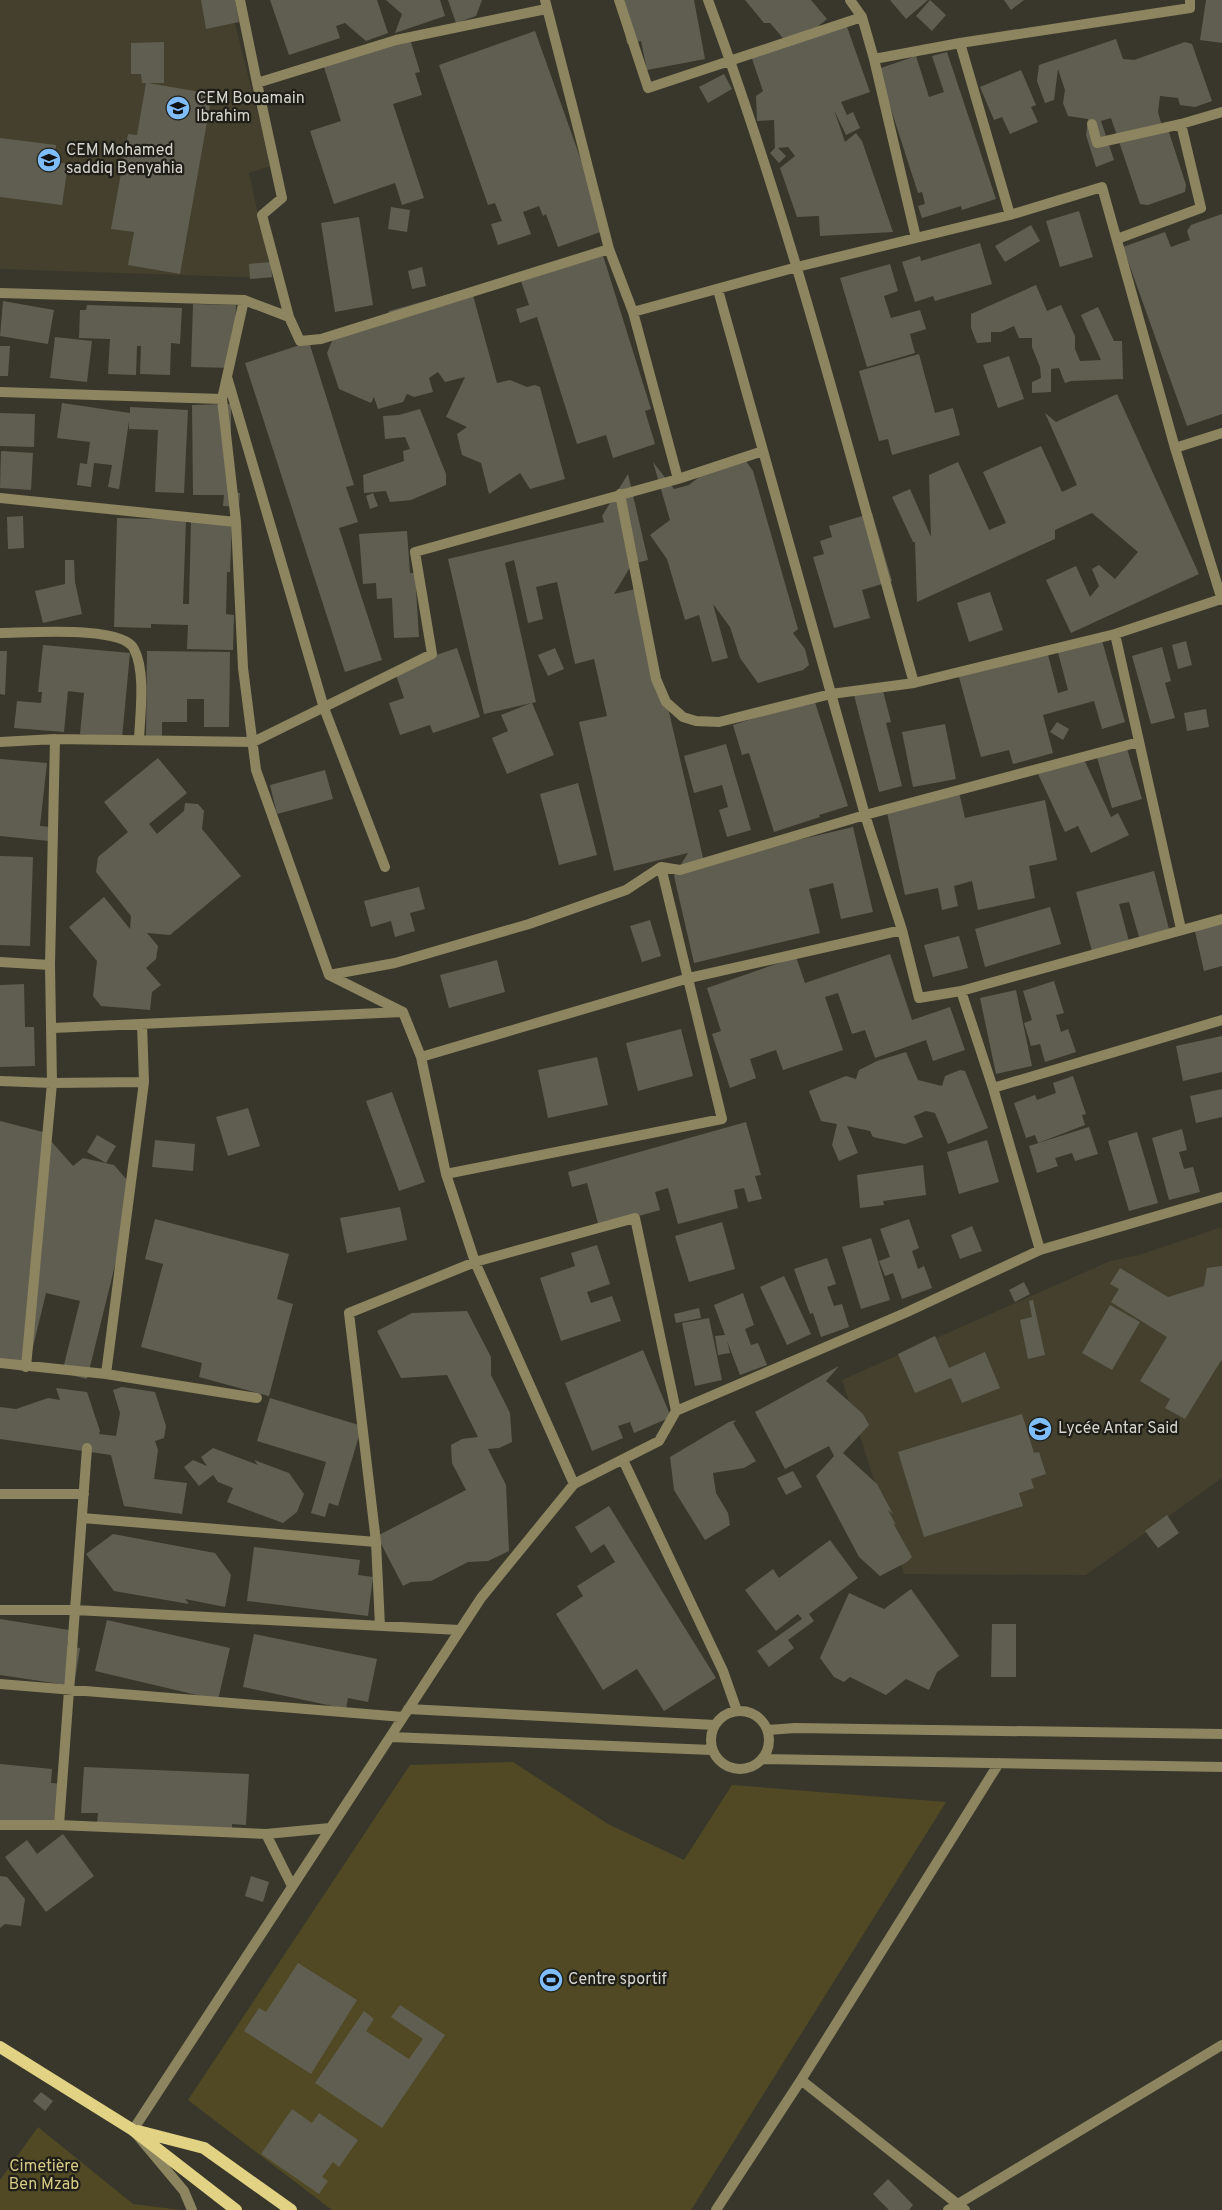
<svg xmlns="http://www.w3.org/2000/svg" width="1222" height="2210" font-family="Overpass,sans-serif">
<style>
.built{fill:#44402d}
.green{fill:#504924}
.building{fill:#605e51}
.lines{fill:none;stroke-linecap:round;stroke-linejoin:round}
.minor{stroke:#8c8560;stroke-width:10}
.primary{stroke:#e2d384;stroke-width:12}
.labels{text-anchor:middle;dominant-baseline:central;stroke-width:4.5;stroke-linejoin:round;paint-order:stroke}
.poi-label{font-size:16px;fill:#d7d6ce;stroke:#1f1e18;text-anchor:start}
.park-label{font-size:16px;fill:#d7ca86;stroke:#1f1e18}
</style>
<rect width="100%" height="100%" fill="#39372b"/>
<path class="built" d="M0,0h229l42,166 -22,7 23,105 -272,-9z
M1222,1227v251l-136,97 -182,-1 -62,-194 268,-119 29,-6z"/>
<path class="green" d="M513,1762l95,62 76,36 48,-75 214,17 -255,408h-359l-144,-110 222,-335z
M38,2127l95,77 48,6h-181v-30z"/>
<path class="building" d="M201,0h34l4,22 -33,7z
M270,0h107l11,33 -22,8 -21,-18 -9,3 4,12 -51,17z
M386,0h54l5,16 -50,17 7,-19z
M448,0h34l-6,16 -20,7z
M619,0h75l11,59 -58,11 -6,-29 -14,3z
M745,0h66l16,19 -15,12 34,-7 24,68 -29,10 6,13 6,-3 7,16 -14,7 -12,-25 11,32 11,-9 6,8 31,91 -73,4 -1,-20 -22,1 -17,-49 15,-12 -7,-9 -10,1 8,8 -7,7 -9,-10 5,-5 -1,-28 -17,1 -1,-25 7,-5 -14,-41 39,-6 -18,-21h-6z
M890,0h38l-22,19z
M930,0l16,15 -14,16 -16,-15z
M1004,0h20l-13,10z
M1206,0h16v43l-22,-3z
M535,31l71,199 -48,17 -12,-33 -3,2 -4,-10 -16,6 8,22 -33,11 -7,-21 11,-3 -7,-18 -7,2 -49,-140z
M410,39l10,33 -5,1 7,22 -29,9 31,94 -22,7 -7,-22 -61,21 -24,-73 31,-10 -17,-54z
M1116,39l7,20 11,1 51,-18 7,2 20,57 -17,6 -15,-2 -2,-7 -18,-2 -2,16 4,14h5l19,59 -1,7 -37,13 -8,-1 -29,-86 -10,3 13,39 -18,7 -10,-32 2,-16 -20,-3 -5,-13 2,-13 -7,-21 -4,31 -9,3 -8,-22 2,-16z
M164,42v41h-16l64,11 -32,180 -52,-9 6,-33 -23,-3 17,-95 9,1 9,-52h-4l-1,-9h-10v-31z
M947,52l49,147 -34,11 -1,-4 -39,12 -4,-12 7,-2 -3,-12 -4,1 -40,-124 38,-13 13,41 15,-5 -12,-36z
M1021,70l15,35 -5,2 7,15 -28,12 -8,-17 -8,3 -14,-33z
M724,74l8,15 -24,14 -9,-16z
M0,138l56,7 -2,17 14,2 -6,41 -62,-8z
M391,207l19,3 -3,22 -19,-3z
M1079,211l14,46 -33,10 -14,-46z
M1222,214v200l-35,12 -64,-179 42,-15 6,15 19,-7 -3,-9 4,-6z
M359,217l14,88 -38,7 -14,-89z
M1031,225l9,16 -35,21 -10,-16z
M980,243l12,41 -57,17 -2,-5 -18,6 -13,-40 18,-6 1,5z
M601,249l50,160 -6,2 10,33 -42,14 -7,-23 -29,9 -40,-127 -17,6 -4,-14 13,-4 -10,-30z
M271,262l1,15 -22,2 -1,-15z
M890,264l8,27 -14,5 7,22 29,-8 6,19 -16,5 5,19 -48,14 -27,-89z
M422,267l4,19 -14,3 -4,-18z
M1036,285l11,26 14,-6 14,31v13l5,12 21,-1 -20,-45 17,-8 16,34h8l1,38 -52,2 -6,2 -6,-15 -8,1v23l-19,1v-11l9,-4 -1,-11 -8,-20v-9h-13l-5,-12 -13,6h-10v10l-14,1 -6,-15v-14z
M471,288l26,95 13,-3 17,7 8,-2 5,2 25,92 -35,10 -10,-16 -31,21 -8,-31 -19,-8 -5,-21 10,-7 -21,-10 19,-40 -20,5 -7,-10 -9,6 4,14 -19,5 -7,-3 -4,8 -25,7 -4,-12 -3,6 -32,-14 -12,-36 8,-19 50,-13 4,-10z
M3,301l51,9 -6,34 -48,-8z
M193,304l43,1 -2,63 -43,-1z
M87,305l95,3 -2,36 -9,-1 -1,32 -30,-1 1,-28h-4l-1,29 -28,-1 2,-35 -31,-1 1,-28h6z
M55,337l37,4 -5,41 -37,-4z
M309,342l45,143 -8,2 12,35 -19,6 43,132 -37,12 -100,-309z
M0,346h10l-2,30h-8z
M919,354l16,59 18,-5 7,27 -68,20 -4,-16 -9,2 -20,-70z
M1009,356l15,43 -26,9 -15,-43z
M1117,394l82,180 -128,59 -25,-53 30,-14 14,31 9,-11 -7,-17 7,-4 16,14 23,-27 -46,-39 -37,17v9l-138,63 -2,-60h-2l-21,-45 18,-8 21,48 -2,-62 29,-13 31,68 17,-7 -23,-51 58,-26 21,46 15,-7 -32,-72 11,9z
M62,403l68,10v-6l58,3 -4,83 -29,-1 3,-62 -29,-1v-8l-10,68 -11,-2 4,-22 -18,-2 -3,24 -14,-2 3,-22 7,1 3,-22 -33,-4z
M231,404v89h9l-1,14 -16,-1 1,-11h-31l-1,-90z
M420,409l26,65v11l-35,15 -21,2 -4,-11 -22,2 -1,-18 41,-14 -1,-10 7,-2 -5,-12 -20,2 -2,-23 16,-1z
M0,413l35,1 -1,33 -34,-1z
M1,451l32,2 -2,37 -31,-2z
M746,461l7,10 45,158 -5,4 12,16 4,16 -6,5 -45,13 -18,-25 -10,-31 -17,-23 15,54 -16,4 -13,-47 -14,5 -18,-61 -17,-24 20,-15 -17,-58 21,27 15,-4 14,-11z
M628,474l20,86 -16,4 -18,30 26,-6 64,274 149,-35 20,85 -32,7 -8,-36 -24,6 11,44 -126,30 -20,-87 14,-23 -74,18 -35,-149 28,-6 -13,-57 -19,5 -18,-82 -21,5 7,32 -15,4 -14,-63 -9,3 31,139 -4,1 22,52 -47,19 -15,-36 16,-7 -7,-16 30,-12 -47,11 -36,-155 156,-37 -2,-6z
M373,493l5,13 -8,3 -4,-13z
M872,513l20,68 -30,9 8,28 -36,10 -21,-71 11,-3 -4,-13 12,-4 -3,-11z
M23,516l1,32 -16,1 -1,-32z
M117,518l69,2 -3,84h6l2,-84 41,1 -2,51h-3l-1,42 8,1 -1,35 -46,-1 1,-24 -37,-1v4l-37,-1z
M407,531l3,42h5l4,64 -25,1 -2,-40 -15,1 -1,-16 -13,1 -4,-50z
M65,560h9l1,22 7,32 -39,9 -8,-32 30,-7z
M990,592l13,38 -34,12 -12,-39z
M1101,637l24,85 -23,7 -8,-28 -51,14 10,38 -40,11 -4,-14 -28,7 -24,-87 90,-19 11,42 10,-3 -11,-41z
M1186,641l6,24 -14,4 -6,-24z
M43,645l87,8 -8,85 -42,-4 4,-41 -16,-2 -4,41 -50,-4 3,-27 24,2 1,-11h-4z
M1162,647l9,34 -6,2 10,35 -24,6 -19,-68z
M457,648l23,69 -47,16 -3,-8 -30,10 -11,-32 15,-5 -10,-29z
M555,648l9,21 -16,7 -10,-21z
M0,651h7l-2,44 -5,-1z
M147,651l83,1 -1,75h-25v-28h-17v23h-25v14h-16z
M882,687l9,35 -5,1 16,63 -23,6 -25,-97z
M814,699l34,107 -29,9 1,2 -46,15 -25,-79 -7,2 -9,-30z
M1206,709l3,18 -22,4 -3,-18z
M1057,722l12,7 -6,11 -13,-8z
M945,724l11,55 -43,8 -11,-55z
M1125,742l17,57 -30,9 -17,-57z
M726,744l25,86 -24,7 -8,-27 9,-3 -6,-22 -28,8 -10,-37z
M1081,753l30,64 7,-4 11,22 -38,18 -13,-27 -13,6 -27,-58z
M158,758l29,35 -38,31 8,10 27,-23 1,-8 13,1 6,7 -2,18 39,47 -71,59 -23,-2 11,13 -2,13 -10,9 15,17 -9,7 -2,18 -49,-4 -8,-10 4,-35 -28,-34 35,-30 26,32 1,-13 -35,-44 2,-15 30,-25 -24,-30z
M0,759l47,4 -7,63 11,1 -2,14 -49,-5z
M325,770l8,29 -56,15 -7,-29z
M578,783l19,72 -38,10 -19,-71z
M959,792l6,26 80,-18 12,60 -28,6 6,32 -57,12 -6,-29 -18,5 4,20 -16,4 -4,-22 -33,7 -19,-87z
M0,856l33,1 -3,89 -30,-1z
M1154,871l15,58 -30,8 -10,-35 -10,2 11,41 -37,10 -17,-63z
M419,887l6,22 -15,4 5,18 -20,6 -4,-16 -20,6 -7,-26z
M1050,907l11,37 -76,23 -10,-38z
M650,920l11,36 -19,6 -12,-36z
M1222,920v46l-18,5 -10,-44z
M959,936l9,32 -35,9 -9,-32z
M890,954l22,66 38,-13 15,43 -32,11 -7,-21 -51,18 -10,-28 -13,4 -14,-41 -13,4 18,53 -60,20 -7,-20 -26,9 6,19 -26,10 -18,-54 9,-3 -14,-43 89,-31 9,26z
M497,960l8,32 -56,16 -9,-33z
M1054,981l10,32 -8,2 5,17 7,-3 8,23 -31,10 -5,-18 -9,2 -7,-23 8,-3 -9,-29z
M24,984l1,43h9l1,39 -35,1v-82z
M1016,990l16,76 -36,8 -16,-76z
M681,1029l12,47 -55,15 -12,-48z
M1222,1036v36l-39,9 -7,-35z
M906,1052l12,28 24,6 3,-10 15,-6 5,1 23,57 -40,16 -13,-31 -9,-2 -12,5 9,21 -18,7 -32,-7 -3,-6 -23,-5 11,27 -19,8 -7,-16 5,-21 -16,-3 -12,-30 37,-15 10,3 3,-9 18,-9z
M597,1057l11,48 -60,13 -10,-48z
M1073,1076l13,38 -4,1 3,10 -47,18 -3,-8 -9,3 -12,-35 21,-8 2,5 19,-7 -3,-10z
M1222,1089v28l-26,6 -6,-27z
M392,1092l33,90 -26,9 -33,-90z
M248,1108l12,38 -32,10 -12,-39z
M0,1121l43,11 30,34 10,-8 31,7 20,23 -47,191 -25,-6 18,-72 -34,-8 -19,79 -27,-6z
M746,1122l15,53 -6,1 7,23 -14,3 -4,-14 -10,2 4,18 -60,16 -10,-36 -13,4 5,18 -61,17 -12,-44 -15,4 -4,-15z
M1089,1127l9,27 -23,7 -3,-8 -17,5 3,8 -21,7 -8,-27z
M1182,1129l5,21 -8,2 5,17 9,-2 7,25 -31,8 -17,-62z
M1137,1132l21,71 -29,8 -21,-70z
M97,1135l19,11 -10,17 -19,-11z
M155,1140l40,4 -2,27 -41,-4z
M987,1140l12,42 -40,12 -12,-42z
M923,1165l3,30 -43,6 1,4 -24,3 -3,-33z
M400,1207l7,33 -60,13 -7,-35z
M155,1219l134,35 -12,45 16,5 -24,92 -70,-19 3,-14 -61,-16 22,-83 -18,-5z
M909,1219l10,29 -7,3 6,18 6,-3 8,22 -30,11 -9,-26 -8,3 -6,-15 11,-4 -10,-28z
M722,1222l13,47 -46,13 -14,-46z
M972,1226l10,25 -22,8 -9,-24z
M871,1238l19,62 -29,9 -19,-62z
M597,1245l13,39 -23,8 4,11 21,-7 9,25 -60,20 -21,-63 35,-12 -4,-13z
M827,1258l9,26 -9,3 7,19 8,-2 7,23 -28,10 -8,-24 -3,1 -16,-45z
M1222,1266v93l-37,60 -20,-11 5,-9 -30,-18 27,-44 -56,-35 8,-13 -9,-5 10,-16 48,29 36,-11 3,-18z
M784,1276l27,58 -24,11 -27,-58z
M1024,1282l6,12 -15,8 -6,-12z
M743,1293l11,32 -9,4 6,16 7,-2 9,22 -27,10 -13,-34 3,12 -12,2 -3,-19 10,-1 -11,-30z
M1033,1300l12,55 -17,4 -8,-39 12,-3 -3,-16z
M1110,1305l30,17 -28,48 -30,-17z
M699,1308l2,10 -25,5 -2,-9z
M467,1311l24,46v18l19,38 2,29 -13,6 -11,1 18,36 3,66 -21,10 -20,1 -37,19 -20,1 -8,4 -26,-50 89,-46 -14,-27 -1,-18 11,-6 16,-2 -31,-62 -46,3 -24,-47 35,-18z
M709,1318l13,62 -27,6 -13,-63z
M935,1336l14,32 36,-16 15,36 -38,15 -11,-25 -36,15 -17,-39z
M643,1350l28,67 -37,16 -4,-11 -12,4 5,12 -31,13 -27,-68z
M839,1366l-13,15 37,33 6,11 -26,28 34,31 16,30 -5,-4 8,15 -3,-2 19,34 -5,5 -27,14 -21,-19 -43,-81 18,-20 -5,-10 -44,23 -30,-57z
M122,1387l33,5 11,34 -2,12 -9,3 3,9 -4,29 33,4 -5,31 -58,-8 -13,-51 -111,-16v-32l16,2 32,-11 12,2 -4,-12 31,4 13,39 -1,3 17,2 4,-23 -7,-23z
M270,1398l92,28 -24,80 -9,-3 -4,14 -14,-4 15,-51 -69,-21z
M1022,1414l12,39 5,-1 7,22 -15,5 3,9 -15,5 4,13 -99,31 -26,-85z
M737,1420l-4,3 23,38 -12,7 -31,5 3,20 12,20 2,12 -25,15 -31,-50 -4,-33 59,-35z
M213,1448l45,17 -4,-5 35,13 15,21 -7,18 -14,11 -56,-21 6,-14 -15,-6 -5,-7 -14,11 -15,-19 9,-7 14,6 -6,-9z
M793,1471l9,16 -16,8 -9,-17z
M609,1506l107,172 -52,33 -27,-42 -34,21 -47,-76 27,-18 -6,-10 38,-24 -11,-18 -13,9 -16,-26z
M1167,1515l12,18 -21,15 -13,-17z
M113,1534l102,19 16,22 -6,32 -40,-8 4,5 -75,-13 -28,-37z
M830,1540l28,38 -49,36 5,7 -26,19 6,8 -25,19 -12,-16 45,-32 -4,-5 -22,17 -31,-41 28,-21 6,9z
M254,1547l106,13 -2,15 15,2 -5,39 -121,-15z
M911,1589l48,67 -22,16 -8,18 -23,-11 -20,16 -36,-18 -6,5 -10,-5 -14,-19 29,-65 35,16z
M0,1619l69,11 -2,16 13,2 -6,38 -74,-11z
M107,1620l123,28 -12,52 -123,-29z
M992,1624h24v53h-25z
M254,1634l123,25 -9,43 -20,-4 -2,11 -103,-22z
M0,1764l52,5 -1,14 13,1 -3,41 -61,-5z
M84,1767l165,7 -3,51 -14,-1v5l-135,-6 1,-10h-17z
M63,1834l31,42 -48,36 -41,-55 22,-17 10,14z
M0,1876l7,1 18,22 -4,27 -16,-2 -5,4z
M251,1876l18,6 -6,20 -18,-6z
M298,1963l59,37 -46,74 -67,-43 15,-23 7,4z
M400,2005l45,30 -63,93 -67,-45 49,-72 10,8 -8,12 43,28 14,-20 -32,-22z
M41,2092l12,9 -8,10 -12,-10z
M292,2109l20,14 7,-10 39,27 -19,27 -6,-5 -11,15 6,4 -9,13 -58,-40z
M888,2179l25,26 -4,5h-20l-16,-16z"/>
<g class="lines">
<path class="minor" d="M240,0l17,83 139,-43 150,-31
M545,0l64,249 24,63 45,167
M619,0l29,88 214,-71
M708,0c83,223 141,454 206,683
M850,0l12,17 12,42 86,-16
M874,59l42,179
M1092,124l5,19 84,-19 41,-12
M1010,215l-50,-172 230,-35v-8
M1117,239l84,-31 -20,-84
M718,290l147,525 37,115 17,68 42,-7 261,-72
M0,293l244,7 45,17 -27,-102 20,-17 -25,-115
M244,300l-22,99 14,123 7,146 13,102 73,205 74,37 18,45 25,117 29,88 99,222
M633,312l164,-45 213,-52 92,-28 73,261 47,152
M289,317l11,24 21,-2 288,-90
M227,377l97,331 61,159
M0,392l222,7
M1175,448l47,-15
M620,494l36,185 10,23 17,15 13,4 23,1 112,-28 83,-11 201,-49 106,-35
M0,498l236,24
M0,633c26,0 123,-8 134,16 12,23 6,65 5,91
M1115,634l66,295
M0,742l55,-3 198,3 179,-88 -17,-102 263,-73 85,-28
M0,962l50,3
M329,975l66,-12 134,-39 97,-34 35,-23 19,3 185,-55 274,-73
M961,991l32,97 47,162
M53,1028l349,-16
M421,1057l268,-79 213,-48
M0,1081l52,2 92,-1
M993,1088l229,-68
M446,1174l276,-55 -61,-252
M0,1363l106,11 151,24
M26,1367l26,-284 -2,-118 5,-226
M106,1374l38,-292 -2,-58
M623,1460l100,211 14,40
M0,1494h84
M82,1518l294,24
M0,1610h75l384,20
M380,1626l-4,-84 -27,-229 126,-51 160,-44 41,193
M0,1684l403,33
M408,1709l307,16
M711 1740a29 29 0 1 1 58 0a29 29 0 1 1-58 0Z
M768,1730l27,-2 427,6
M390,1737l322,13
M763,1759l459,8
M0,1825h59l207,9 64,-6
M59,1825l28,-377
M266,1834l26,52
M801,2080l164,130
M192,2210l-8,-19 -51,-61 348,-532 93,-114 85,-43 17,-30 229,-98 135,-63 182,-53
M716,2210l85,-130 198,-317
M948,2210l274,-165"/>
<path class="primary" d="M0,2047l133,83 103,80
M138,2131l66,17 87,62"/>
</g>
<defs>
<g id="school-disc" transform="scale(1.25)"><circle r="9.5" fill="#7fbdfa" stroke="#1f1e18"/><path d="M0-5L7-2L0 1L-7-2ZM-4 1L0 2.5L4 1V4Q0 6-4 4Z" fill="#111"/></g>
<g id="stadium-disc" transform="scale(1.25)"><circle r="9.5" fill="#7fbdfa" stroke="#1f1e18"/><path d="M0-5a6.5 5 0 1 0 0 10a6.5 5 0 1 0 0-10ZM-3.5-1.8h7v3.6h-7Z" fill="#111"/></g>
</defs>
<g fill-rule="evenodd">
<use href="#school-disc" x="178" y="108"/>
<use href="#school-disc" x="49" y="160"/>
<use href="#school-disc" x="1040" y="1429"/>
<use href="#stadium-disc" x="551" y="1980"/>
</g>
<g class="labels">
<g class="poi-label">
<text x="196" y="99">CEM Bouamain<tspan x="196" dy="18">Ibrahim</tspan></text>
<text x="66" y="151">CEM Mohamed<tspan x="66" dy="18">saddiq Benyahia</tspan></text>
<text x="1058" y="1429">Lycée Antar Said</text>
<text x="568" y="1980">Centre sportif</text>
</g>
<g class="park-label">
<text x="44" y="2167">Cimetière<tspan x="44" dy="18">Ben Mzab</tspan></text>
</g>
</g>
</svg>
